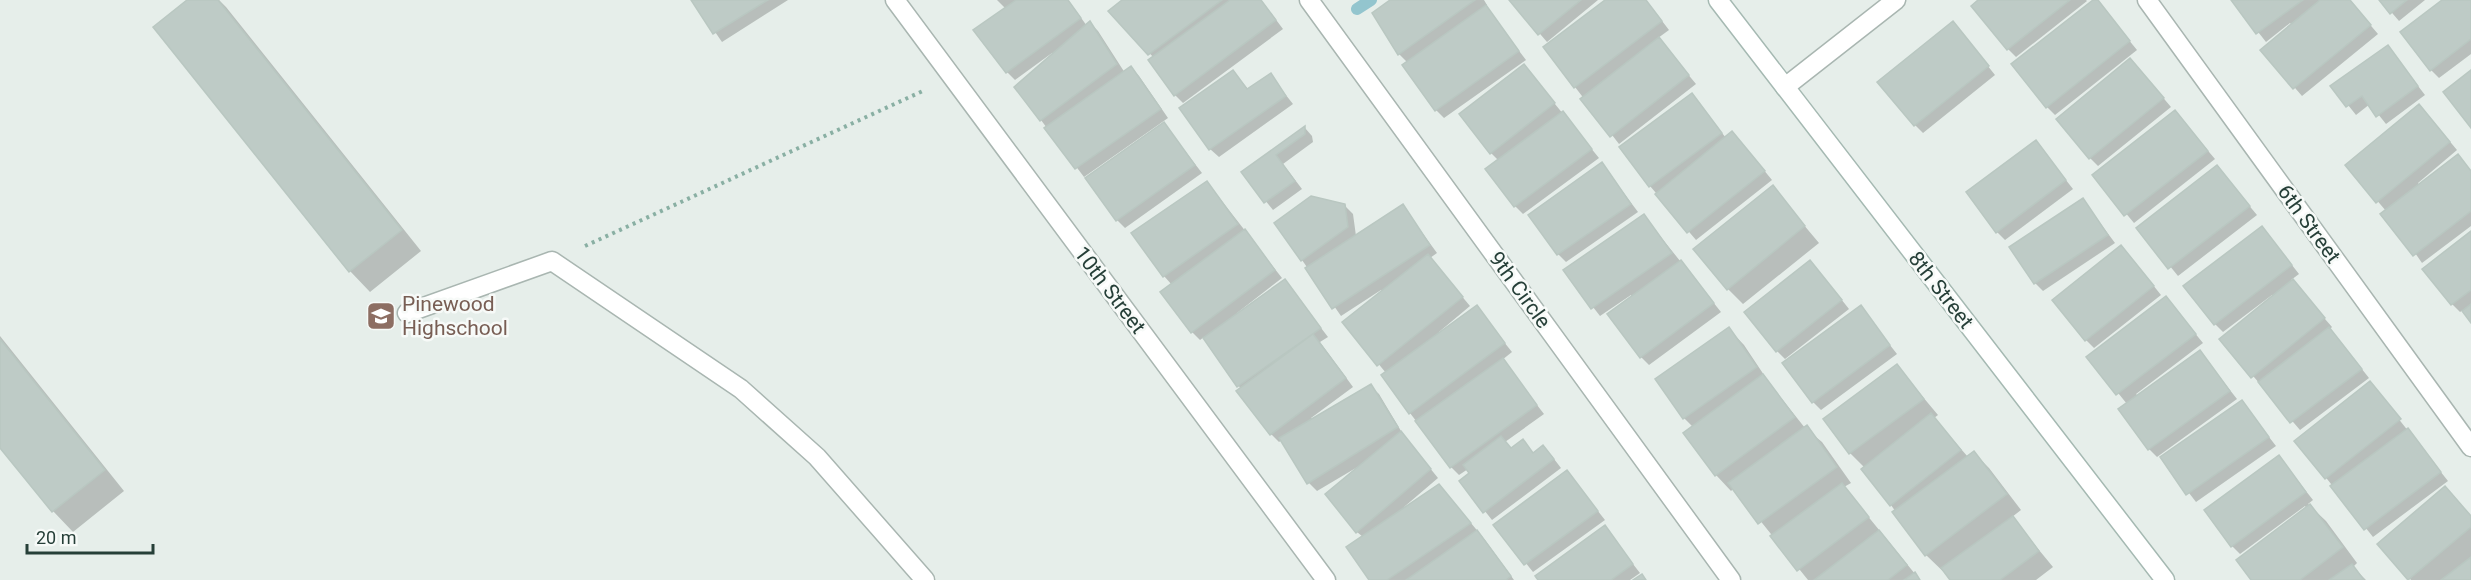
<svg xmlns="http://www.w3.org/2000/svg" width="2471" height="580" font-family="Roboto,sans-serif">
<style>
.shadow{fill:#0003}
.lines{fill:none;stroke-linecap:round;stroke-linejoin:round}
.stream{stroke:#93c5ce;stroke-width:12}
.building{fill:#becbc6;stroke:#b9c7c1;stroke-width:1.5}
.lane-casing{stroke:#a9b6b1;stroke-width:21}
.street-casing{stroke:#a9b6b1;stroke-width:21}
.secondary-casing{stroke:#a5b9b2;stroke-width:21}
.path{stroke:#89afa3;stroke-width:4;stroke-dasharray:3 4.5;stroke-linecap:butt}
.lane{stroke:#fff;stroke-width:18}
.street{stroke:#fff;stroke-width:18}
.secondary{stroke:#fff;stroke-width:18}
.labels{text-anchor:middle;dominant-baseline:central;stroke-width:5;stroke-linejoin:round;paint-order:stroke}
.street-label{font-size:21px;fill:#263f38;stroke:#f7faf8}
.education-label{font-size:21px;fill:#785e54;stroke:#f7faf8;text-anchor:start}
</style>
<rect width="100%" height="100%" fill="#e6eeea"/>
<path class="shadow" d="M190,0h29l7,7 195,244 -51,41 -20,-21 -195,-243z
M693,0h95l-66,42z
M997,0h71l19,26 3,-3 8,8 27,42 6,-5 8,8 29,42 -84,59 -68,-90 37,-32 -1,-2 -37,27 -8,-8 -2,-64z
M1125,0h136l22,29 -100,74 -8,-8 -21,-37 -44,-47z
M1392,0h92l3,5 -2,1 41,54 -82,58 -8,-8 -28,-47 -9,-9z
M1511,0h87l-51,42z
M1607,0h39l23,30 -11,8 38,46 -77,60 -44,-57z
M1980,0h106l1,1 -71,56 -8,-8z
M2096,0l41,50 -82,65 -8,-8z
M2233,0h116l29,34 -76,62 -40,-46 30,-25 -2,-2 -24,19z
M2381,0h44l-26,21z
M2445,0h26v54l-32,24 -8,-8z
M1960,31l35,44 -72,58 -8,-8z
M2388,47l37,48 -39,29 -16,-20 -14,11 -23,-29z
M1524,66l75,92 -76,56 -8,-8 -16,-45 -8,-8z
M2138,68l33,39 -73,59 -8,-8z
M1233,72l16,18 21,-15 23,29 -74,53 -9,-8z
M1692,95l34,43 14,3 32,39 -76,60 -46,-54z
M2175,112l40,47 -81,64 -40,-48z
M2427,114l30,36 -39,33 1,2 52,-14v55l-49,37 -36,-52 -39,-46z
M1164,124l38,49 -77,55 -8,-8z
M1305,128l7,8 1,6 -30,22 19,25 -29,21 -30,-37z
M2036,142l37,47 -68,51 -8,-8z
M1602,164l36,48 -72,50 -8,-8z
M2217,167l40,48 -79,61 -39,-48z
M1207,182l75,96 -45,35 1,2 47,-34 43,56 -8,5 33,45 -42,31 2,2 57,-34 9,8 25,42 34,42 -34,29 43,-13 38,46 29,40h-143l-8,-43 -6,-5 9,-70 -49,29 -8,-8 -27,-43 -3,2 -8,-8 -33,-42 3,-3 -37,-52 -4,3 -8,-8 -20,-47 -8,-9z
M1772,187l47,56 -76,61 -15,-15z
M2083,200l32,43 -72,48 -8,-8z
M1402,205l35,48 -7,5 40,48 -31,26 1,2 36,-27 36,45 -10,8 42,54 -39,28 7,8 10,-9 12,13 17,1 10,13 -69,52 -31,-39 10,-8 -3,-4 -9,6 -8,-8 -41,-54 -24,-40 -42,-51 39,-31 -2,-1 -40,26 -39,-56 43,-54 8,8 3,22z
M1644,216l77,96 -72,53 -8,-8 -10,-62 -31,21 -35,-45z
M2471,233v87l-8,-10 -3,2 -8,-8z
M2270,237l29,37 -8,6 41,47 -2,2 39,49 -69,52 -79,-91 52,-42 -1,-2 -49,37 -8,-8z
M2129,255l32,40 -67,53 -8,-8z
M1818,270l31,39 -64,50 -8,-8z
M2166,298l37,45 -67,51 2,2 62,-44 37,47 -80,58 -8,-8 -22,-45 -38,-47z
M1860,307l37,47 -76,56 -8,-8z
M1729,329l15,16 26,39 35,44 17,14 29,41 -7,4 76,93h-112l-74,-92 -3,3 -15,-16 -23,-48 -9,-9z
M0,336l124,155 -51,41 -20,-21 -53,-65z
M1897,366l41,49 -4,3 34,39 6,-4 15,15 32,42 -9,7 41,50 -17,13h-84l-26,-25 -61,-87 -15,-15z
M2370,383l78,98 -75,56 -76,-96z
M2242,402l34,44 -80,56 -34,-44z
M2279,457l34,43 -5,4 18,17 31,42 -4,4 13,13h-114l55,-71 -2,-3 -65,48 -8,-8z
M1567,472l38,48 -72,52 -38,-47z
M2445,488l26,28v64h-60l-32,-36z
M1604,527l36,46 -10,7h-90z"/>
<g class="lines">
<path class="stream" d="M1357,9l14,-9"/>
</g>
<path class="building" d="M187,0h31l184,230 -53,42 -196,-245z
M691,0h77l-55,34z
M1016,0h52l13,18 -75,55 -33,-43z
M1122,0h100l-74,55 -40,-44z
M1230,0h31l15,20 -102,76 -26,-36z
M1390,0h85l-77,55 -26,-42z
M1509,0h72l-43,35z
M1605,0h41l16,21 -88,67 -31,-41z
M1978,0h92l-63,50 -36,-44z
M2093,0h5l32,41 -84,67 -35,-44z
M2231,0h72l-47,34z
M2320,0h30l21,25 -78,64 -33,-39z
M2379,0h28l-17,14z
M2442,0h29v39l-41,32 -30,-39z
M1486,5l33,46 -84,60 -33,-46z
M1090,21l27,43 -77,57 -26,-34z
M1953,21l36,45 -75,60 -37,-44z
M1659,37l30,38 -79,62 -30,-38z
M2388,45l30,41 -42,31 -14,-21 -16,11 -16,-21z
M2130,58l34,40 -75,61 -33,-40z
M1524,64l31,39 -65,51 -31,-40z
M1131,66l30,43 -86,60 -31,-41z
M1233,70l14,19 24,-16 15,23 -77,54 -30,-42z
M2471,70v58l-28,-36z
M1692,93l30,40 -73,54 -30,-40z
M2419,104l31,38 -74,61 -31,-38z
M2175,110l33,41 -84,65 -32,-41z
M1563,111l29,38 -78,58 -29,-38z
M1164,122l31,43 -79,56 -31,-43z
M1305,126v8l-29,21 19,26 -31,22 -23,-31z
M1732,131l33,40 -78,62 -32,-39z
M2036,140l30,40 -70,53 -30,-41z
M2458,154l13,17v40l-58,45 -33,-42z
M1602,162l29,42 -74,51 -29,-40z
M2217,165l33,41 -82,63 -32,-41z
M1207,181l31,43 -75,53 -32,-44z
M1773,185l32,41 -78,64 -34,-41z
M1311,196l34,8 3,23 -47,34 -27,-38z
M2083,198l25,37 -74,49 -25,-37z
M1403,204l27,41 -98,64 -27,-41z
M1644,214l28,39 -81,56 -28,-39z
M2262,226l30,39 -78,60 -31,-39z
M1245,229l30,41 -84,63 -31,-41z
M2471,231v59l-20,15 -29,-36z
M2121,245l33,41 -69,55 -33,-41z
M1428,254l35,43 -86,69 -35,-44z
M1681,260l33,43 -74,55 -33,-44z
M1810,260l32,40 -66,52 -32,-40z
M1285,279l36,49 -84,59 -34,-49z
M2293,279l32,39 -74,60 -32,-39z
M2166,296l30,38 -80,61 -30,-38z
M2471,304v19l-9,-12z
M1477,305l28,38 -96,71 -28,-39z
M1861,305l29,40 -78,58 -30,-40z
M1729,327l28,40 -74,52 -28,-40z
M2329,327l33,42 -72,54 -32,-41z
M1313,334l33,44 -76,57 -34,-44z
M0,339l105,131 -53,42 -52,-64z
M2200,350l30,41 -82,59 -30,-41z
M1503,358l34,47 -87,63 -35,-47z
M1897,364l27,35 -75,55 -26,-35z
M1763,374l32,43 -80,59 -32,-43z
M2370,381l31,38 -76,60 -31,-38z
M1371,384l27,43 -91,57 -28,-46z
M2242,400l27,37 -83,58 -26,-38z
M1931,413l30,37 -71,56 -29,-37z
M1807,425l30,42 -79,57 -30,-41z
M2408,428l33,44 -77,58 -34,-44z
M1401,431l30,38 -75,64 -31,-39z
M1501,436l10,12 12,-9 10,14 10,-8 11,14 -71,54 -24,-32 10,-8 -6,-8z
M1974,451l33,43 -82,62 -33,-44z
M2279,455l27,37 -75,55 -27,-37z
M1567,470l31,41 -74,54 -31,-40z
M1842,483l27,34 -72,54 -27,-35z
M1439,484l32,39 -84,57h-18l-23,-33z
M2445,486l26,30v11l-63,53 -31,-36z
M2310,504l33,43 -43,33h-49l-15,-20z
M2013,516l26,35 -39,29h-50l-9,-12z
M1605,525l28,39 -22,16h-73l-3,-4z
M1477,530l34,46 -5,4h-100z
M1879,530l28,35 -19,15h-74z
M2471,557v23h-30z
M2352,564l12,16h-35z
M1915,572l5,8h-16z
M1642,574l4,6h-13z"/>
<g class="lines">
<g class="lane-casing">
<path id="lane" d="M407,313l145,-52 189,128 76,68 108,123"/>
</g>
<g class="street-casing">
<path id="street" d="M895,0l431,580
M1309,0l422,580
M2147,0l324,447
M1785,87l111,-87"/>
</g>
<g class="secondary-casing">
<path id="secondary" d="M1718,0l447,580"/>
</g>
<path class="path" d="M585,246l340,-156"/>
<use href="#lane" class="lane"/>
<use href="#street" class="street"/>
<use href="#secondary" class="secondary"/>
</g>
<defs>
<g id="school-square" transform="scale(1.5)"><rect x="-9" y="-9" width="18" height="18" rx="4" fill="#8d6e63" stroke="#f7faf8"/><path d="M0-5L7-2L0 1L-7-2ZM-4 1L0 2.5L4 1V4Q0 6-4 4Z" fill="#fff"/></g>
</defs>
<g fill-rule="evenodd">
<use href="#school-square" x="381" y="316"/>
</g>
<g class="labels">
<g class="street-label">
<text transform="translate(2309 224) rotate(54)">6th Street</text>
<text transform="translate(1110 290) rotate(53)">10th Street</text>
<text transform="translate(1520 290) rotate(54)">9th Circle</text>
<text transform="translate(1941 290) rotate(52)">8th Street</text>
</g>
<g class="education-label">
<text x="402" y="304">Pinewood<tspan x="402" dy="24">Highschool</tspan></text>
</g>
</g>
<path d="M27 544v9h126v-9" fill="none" stroke="#263f38" stroke-width="3"/>
<text x="36" y="544" font-size="18" fill="#263f38" stroke="#f7faf8" stroke-width="4.5" paint-order="stroke">20 m</text>
</svg>
